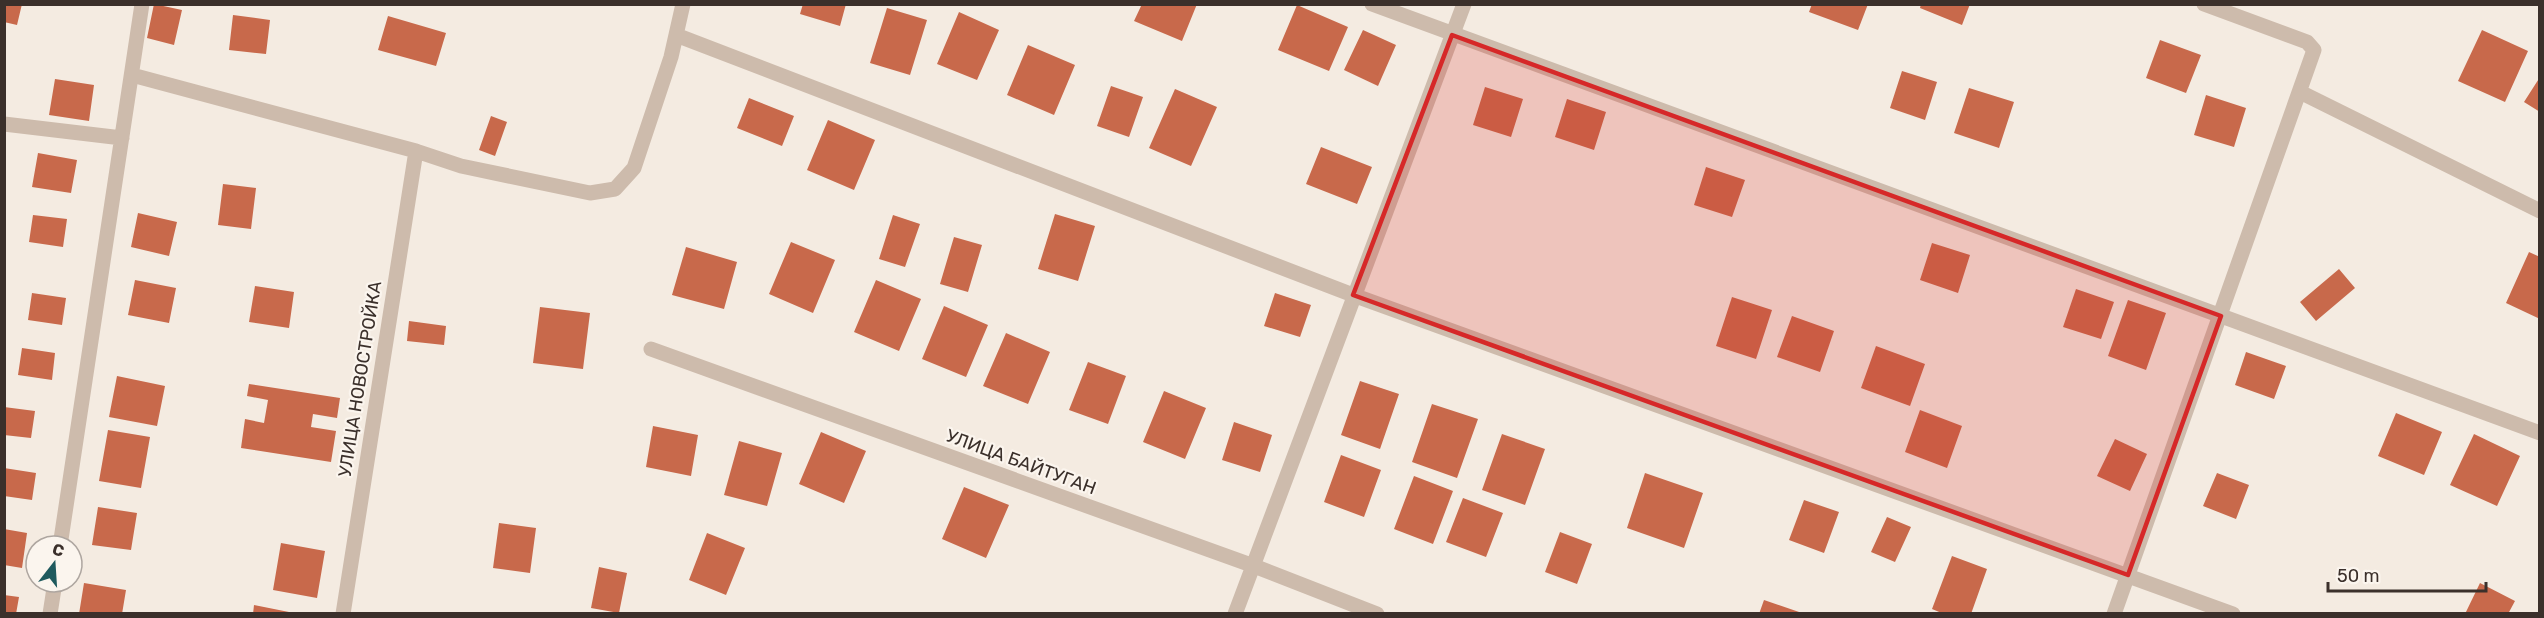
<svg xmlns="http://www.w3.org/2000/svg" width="2544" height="618" font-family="Rubik,sans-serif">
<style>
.building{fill:#c8694b}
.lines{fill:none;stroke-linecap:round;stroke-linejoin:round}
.minor{stroke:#cdbbac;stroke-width:15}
.marked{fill:#d62828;fill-opacity:0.2;stroke:#d62828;stroke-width:4.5;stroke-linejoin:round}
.labels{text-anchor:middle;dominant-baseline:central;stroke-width:4.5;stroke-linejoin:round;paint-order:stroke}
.street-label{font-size:18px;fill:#3b302b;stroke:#fbf5ee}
</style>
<rect width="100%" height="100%" fill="#f4ebe1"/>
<path class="building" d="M4,4h18l-5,21 -13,-3z
M154,4l28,6 -8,35 -27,-7z
M803,4h43l-6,22 -40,-12z
M1142,4h55l-15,37 -48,-20z
M1812,4h56l-10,26 -49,-18z
M1921,4h49l-8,21 -42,-17z
M1297,5l51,22 -19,44 -51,-21z
M887,8l40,12 -17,55 -40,-12z
M959,12l40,18 -22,50 -40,-16z
M233,15l37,5 -4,34 -37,-4z
M388,16l58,17 -10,33 -58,-16z
M1363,30l33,15 -18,41 -34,-16z
M2482,30l46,21 -23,51 -47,-21z
M2160,40l41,15 -15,38 -40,-15z
M1028,45l47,20 -21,50 -47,-20z
M1902,71l35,11 -12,38 -35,-12z
M2540,77v35l-16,-10z
M55,79l39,6 -5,36 -40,-6z
M1111,86l32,11 -14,40 -32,-11z
M1485,87l38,12 -12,38 -38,-12z
M1969,88l45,14 -15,46 -45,-15z
M1175,89l42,18 -26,59 -42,-18z
M2206,95l40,13 -12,39 -40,-12z
M749,98l45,18 -12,30 -45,-18z
M1567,99l39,13 -12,38 -39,-13z
M491,116l16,6 -12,34 -16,-6z
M828,120l47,20 -21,50 -47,-20z
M1321,147l51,20 -15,37 -51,-20z
M38,153l39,7 -6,33 -39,-6z
M1706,167l39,13 -13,37 -38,-12z
M223,184l33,4 -5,41 -33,-4z
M138,213l39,9 -8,34 -38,-9z
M1055,214l40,12 -17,55 -40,-12z
M33,215l34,4 -4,28 -34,-5z
M893,215l27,9 -15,43 -26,-8z
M954,237l28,8 -14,47 -28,-8z
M791,242l44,18 -22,53 -44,-19z
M1932,243l38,12 -12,38 -38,-13z
M686,247l51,15 -13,47 -52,-14z
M2529,252l11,5v62l-34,-16z
M2339,269l16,19 -39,33 -16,-19z
M135,280l41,8 -7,35 -41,-8z
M876,280l45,19 -22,52 -45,-19z
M255,286l39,6 -5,36 -40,-6z
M2076,289l38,13 -13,37 -38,-12z
M32,293l34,5 -4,27 -34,-5z
M1275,293l36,12 -11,32 -36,-11z
M1732,297l40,13 -16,49 -40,-13z
M2128,300l38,13 -20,57 -38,-14z
M944,306l44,19 -22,52 -44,-18z
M540,307l50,6 -7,56 -50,-6z
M1792,316l42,15 -14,41 -43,-15z
M409,321l37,5 -2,19 -37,-4z
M1006,333l44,19 -22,52 -45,-18z
M1876,346l49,18 -15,42 -49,-18z
M22,348l33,5 -3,27 -34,-5z
M2246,352l40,14 -12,33 -39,-14z
M1088,362l38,14 -18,48 -39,-14z
M117,376l48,10 -8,40 -48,-9z
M1360,381l39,13 -19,55 -39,-14z
M249,384l91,14 -3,20 -24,-4 -2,13 25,4 -5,31 -90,-14 4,-29 19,4 4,-23 -21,-4z
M1164,391l42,17 -21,51 -42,-17z
M1432,404l46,15 -21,59 -45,-16z
M4,407l31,4 -4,27 -27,-3z
M1920,410l42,16 -15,42 -42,-16z
M2396,413l46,19 -18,43 -46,-19z
M1234,422l38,13 -12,37 -38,-12z
M653,426l45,9 -7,41 -45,-9z
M108,430l42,7 -9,51 -42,-7z
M821,432l45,19 -22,52 -45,-19z
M1502,434l43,15 -20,56 -43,-15z
M2474,434l46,22 -23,50 -47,-21z
M2115,439l32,15 -17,37 -33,-15z
M739,441l43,12 -15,53 -43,-11z
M1341,455l40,15 -17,47 -40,-15z
M4,468l32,5 -4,27 -28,-4z
M1645,473l58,20 -19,55 -57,-20z
M2217,473l32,12 -13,34 -33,-13z
M1414,476l39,15 -20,53 -39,-15z
M964,487l45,18 -23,53 -44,-19z
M1463,498l40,15 -17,44 -40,-15z
M1804,500l35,12 -15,41 -35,-13z
M98,507l39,6 -6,37 -39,-5z
M1887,517l24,10 -16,35 -24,-10z
M499,523l37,5 -6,45 -37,-5z
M4,529l23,4 -5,35 -18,-3z
M1560,532l32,12 -15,40 -32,-12z
M707,533l38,15 -19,47 -37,-15z
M281,543l44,8 -8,47 -44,-8z
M1952,556l35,13 -16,45h-27l-12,-5z
M599,567l28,6 -8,40 -28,-5z
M84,583l42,7 -4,24h-43z
M2480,583l35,18 -7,13h-43z
M4,595l15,2 -3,17h-12z
M1764,600l38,13v1h-43z
M254,605l35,7v2h-36z"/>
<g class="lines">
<path class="minor" d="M1372,4l1168,429
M676,35l677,260 880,319
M132,75l284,76 45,15 129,27 25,-4 19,-21 37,-111 12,-53
M2300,92l240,119
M4,124l118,14
M651,349l603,217 123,48
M60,546l82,-542
M50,614l5,-32
M343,614l73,-463
M1235,614l229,-610
M2114,614l200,-564 -7,-8 -103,-38"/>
</g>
<path class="marked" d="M1452,35l769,281 -93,259 -775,-280z"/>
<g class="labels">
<g class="street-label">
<text transform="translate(360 379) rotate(-81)">УЛИЦА НОВОСТРОЙКА</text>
<text transform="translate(1021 462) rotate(20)">УЛИЦА БАЙТУГАН</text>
</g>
</g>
<rect width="2544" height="618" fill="none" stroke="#3b302b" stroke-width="12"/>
<g transform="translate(54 564) rotate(17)"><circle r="28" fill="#fbf5ee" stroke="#aea6a0" stroke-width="1.5"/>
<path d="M0-4.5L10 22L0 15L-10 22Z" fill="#1f5a5e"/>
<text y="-9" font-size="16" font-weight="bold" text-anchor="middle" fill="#3b302b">С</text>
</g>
<path d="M2328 582v9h158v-9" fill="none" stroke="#3b302b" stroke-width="3"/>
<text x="2337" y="582" font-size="18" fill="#3b302b" stroke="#fbf5ee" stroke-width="4.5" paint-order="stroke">50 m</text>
</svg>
